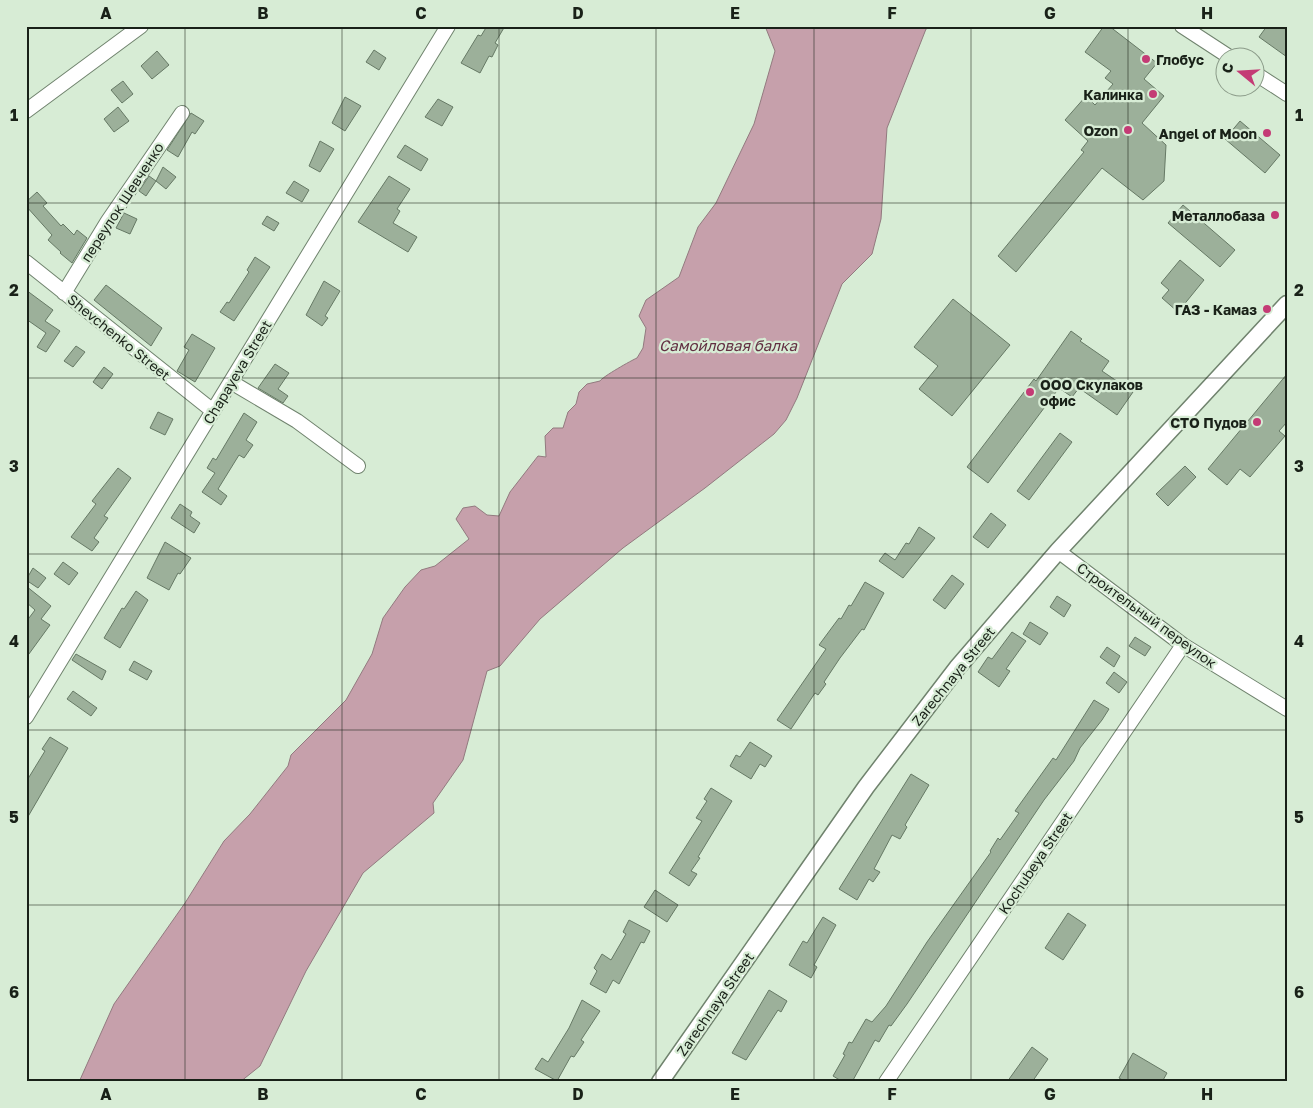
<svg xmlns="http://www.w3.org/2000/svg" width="1313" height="1108" font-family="'Golos Text',sans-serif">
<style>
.water{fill:#c6a0ab;stroke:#927a7f}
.building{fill:#9cb09a;stroke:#667965}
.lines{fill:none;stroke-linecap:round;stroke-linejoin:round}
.minor-casing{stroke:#70836e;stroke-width:16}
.major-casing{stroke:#70836e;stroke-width:19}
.minor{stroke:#fff;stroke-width:14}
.major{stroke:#fff;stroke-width:16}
.grid{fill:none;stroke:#192118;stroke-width:1;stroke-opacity:0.55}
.poi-dot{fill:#c43b75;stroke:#d7ecd5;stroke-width:2}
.labels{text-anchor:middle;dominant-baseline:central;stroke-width:4.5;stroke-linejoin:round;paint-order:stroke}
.poi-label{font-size:14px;font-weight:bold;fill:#192118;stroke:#d7ecd5;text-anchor:end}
.street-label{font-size:14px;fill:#192118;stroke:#d7ecd5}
.water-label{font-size:15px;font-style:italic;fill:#622f42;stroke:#d7ecd5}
.neatline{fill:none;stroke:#192118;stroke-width:2}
.grid-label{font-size:16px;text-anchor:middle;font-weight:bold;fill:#192118}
</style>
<rect width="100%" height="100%" fill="#d7ecd5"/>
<path class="water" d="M765,26h167l-6,3 -39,99 -6,91 -9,35 -30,30 -45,114 -11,22 -12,14 -69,54 -82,60 -83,71 -40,47 -13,5 -24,89 -30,43 1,10 -71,60 -57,98 -46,95 -20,16h-161l35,-78 71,-101 39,-62 26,-27 38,-48 3,-11 55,-55 26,-46 11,-36 22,-31 16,-17 14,-4 34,-27 -13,-20 7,-11 12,-2 12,9 12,1 11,-24 28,-36 8,1 -1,-21 8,-8h10l5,-16 8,-8 3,-12 8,-8 13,-3c2,-4 32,-21 37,-23l6,-10 3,-20 -7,-12 7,-16 33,-23 19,-50 18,-24 38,-79 21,-73z"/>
<path class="building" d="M487,26h18l-10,17 3,2 -6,12 -3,-1 -9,17 -19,-10 17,-28 3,1z
M1104,26h5l48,37 -13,16 20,17 -22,27 24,22 -2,36 -21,19 -41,-32 -86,104 -18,-16 86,-104 -3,-2 7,-9 -23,-21 21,-24 9,9 18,-21 -8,-6 6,-7 -26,-19z
M1267,26h20v31l-28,-20z
M374,50l12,8 -7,12 -13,-8z
M157,51l12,14 -17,14 -11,-13z
M123,81l10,13 -11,9 -11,-13z
M345,97l16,9 -16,25 -13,-8z
M438,99l15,8 -11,19 -17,-9z
M118,107l11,14 -15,11 -10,-13z
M191,113l13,8 -9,13 -3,-2 -14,25 -11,-7z
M1240,121l40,34 -15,18 -40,-34z
M320,141l14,8 -14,23 -11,-6z
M405,145l23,14 -7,12 -24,-14z
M163,167l13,10 -10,12 -10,-8z
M149,176l7,5 -10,15 -7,-5z
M389,176l21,13 -13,20 3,2 -7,12 24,14 -9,15 -50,-30z
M294,181l15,9 -7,12 -16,-9z
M37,192l10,11 -4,3 18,20 2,-2 11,11 3,-5 10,8 -15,25 -12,-10 1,-1 -13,-12 4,-5 -26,-29v-4z
M1183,205l52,45 -15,17 -52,-44z
M124,213l13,6 -7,15 -14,-6z
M267,216l12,7 -5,8 -12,-7z
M255,257l15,10 -36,54 -14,-9 7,-10 2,1 20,-31 -2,-2z
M1180,260l24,20 -26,32 -16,-14 7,-8 -8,-7z
M324,281l16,10 -15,25 3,2 -6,8 -16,-11z
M106,285l56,43 -11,18 -57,-46z
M26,290l27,20 -8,11 15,10 -14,21 -9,-5 9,-14 -20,-14z
M953,299l57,46 -58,71 -33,-27 19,-23 -24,-19z
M1071,331l11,8 -2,2 29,20 -7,10 31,21 -16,23 -38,-27 -7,9 -13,-9 -71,95 -21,-16 67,-88 2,2z
M192,334l23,14 -20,34 -18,-11 12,-21 -5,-3z
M76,346l9,6 -12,15 -9,-6z
M275,364l14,9 -11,16 10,7 -5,7 -25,-15z
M104,367l9,7 -11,15 -9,-7z
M1287,374v48l-8,9 6,5 -35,41 -10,-8 -13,16 -19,-16z
M158,412l15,7 -8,16 -15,-7z
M244,413l13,9 -11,18 7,5 -9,13 -5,-3 -21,34 9,7 -6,9 -19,-13 13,-19 -8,-5 6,-10 3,2z
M1060,433l12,9 -43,58 -12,-9z
M1185,466l11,11 -28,29 -12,-12z
M118,468l13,10 -27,38 4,2 -14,20 5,4 -7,9 -21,-14 25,-33 -4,-3z
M180,504l12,8 -2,4 10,7 -6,10 -23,-15z
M991,513l15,12 -18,23 -15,-11z
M919,527l16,11 -32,40 -24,-17 6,-8 10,7 11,-17 3,1z
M165,542l26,16 -11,16 -2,-1 -9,17 -22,-12z
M63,562l15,11 -9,12 -15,-11z
M33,568l13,10 -8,10 -12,-8z
M952,575l12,9 -19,25 -12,-9z
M865,582l19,11 -20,37 -2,-1 -22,29 -16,24 2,2 -8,11 -3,-2 -24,36 -14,-9 49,-71 -7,-4 20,-27 2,1 8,-14 2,1z
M26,586l25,20 -10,13 9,6 -24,33v-36l9,-12 -9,-8z
M136,591l12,9 -28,48 -16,-10 18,-30 2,1z
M1057,596l14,9 -7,12 -14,-10z
M1030,622l18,11 -8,12 -17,-11z
M1012,632l14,9 -20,28 4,2 -11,16 -21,-15 10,-15 4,2z
M1135,637l16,10 -6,9 -16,-10z
M1107,647l13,9 -6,11 -14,-10z
M76,654l30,17 -4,9 -30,-20z
M134,661l18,10 -5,9 -18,-10z
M1114,672l13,10 -8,11 -13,-10z
M73,691l24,17 -6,8 -24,-17z
M1094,700l15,9 -7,11 -22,28 -6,13 -30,39 -137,204 -16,22 -2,-1 -10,17 -4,-2 -23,42h-9l-10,-6 12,-21 -2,-1 6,-12 3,1 14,-24 6,3 14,-16 41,-64 64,-90 -1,-1 8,-13 2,2 19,-27 -4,-2 38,-53 3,2z
M50,737l18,11 -42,72v-38l19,-31 -3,-2z
M750,742l22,14 -7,11 -5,-3 -9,15 -21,-13 6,-11 4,2z
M911,774l18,11 -24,40 2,2 -7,12 -8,-4 -18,34 6,3 -7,10 -4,-3 -12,21 -18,-11z
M711,788l21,13 -34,56 2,1 -9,13 6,3 -8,12 -20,-13 33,-52 -6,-3 11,-17 -3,-2z
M655,890l23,15 -11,17 -23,-15z
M1068,913l18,12 -23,35 -18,-12z
M823,917l13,8 -22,40 3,2 -6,11 -22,-13 14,-24 4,2z
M629,920l21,11 -6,12 -3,-1 -22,42 -6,-4 -7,13 -16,-9 7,-13 -3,-3 8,-14 9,6 15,-26 -3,-2z
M769,990l18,11 -6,11 -3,-2 -32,50 -14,-7z
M582,1000l18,11 -19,29 3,2 -10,15 -3,-1 -14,25 -22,-12 7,-11 6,4 21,-34z
M1032,1047l16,12 -16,23h-25z
M1133,1053l34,20 -5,9h-36l-7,-4z"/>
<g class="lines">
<g class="minor-casing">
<path id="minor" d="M1182,26l49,32
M1256,74l31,20
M26,111l115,-85
M26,262l187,149
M64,293l44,-72 74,-108
M231,382l66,39 61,45
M1058,551l125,94 104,64
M26,717l422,-691
M886,1082l297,-437"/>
</g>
<g class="major-casing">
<path id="major" d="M660,1082l206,-295 91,-119 101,-117 229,-247"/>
</g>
<use href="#minor" class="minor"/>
<use href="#major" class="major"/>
</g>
<path class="grid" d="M185,26v1056M342,26v1056M499,26v1056M656,26v1056M814,26v1056M971,26v1056M1128,26v1056M26,203h1261M26,378h1261M26,554h1261M26,730h1261M26,905h1261"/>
<g class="poi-dot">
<circle cx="1146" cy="59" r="5"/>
<circle cx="1153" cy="94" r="5"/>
<circle cx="1128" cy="130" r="5"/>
<circle cx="1267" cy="133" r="5"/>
<circle cx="1275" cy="215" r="5"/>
<circle cx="1267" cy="309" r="5"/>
<circle cx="1030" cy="392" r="5"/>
<circle cx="1257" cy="422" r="5"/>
</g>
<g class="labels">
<g class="poi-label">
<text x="1156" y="59" text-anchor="start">Глобус</text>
<text x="1143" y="94">Калинка</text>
<text x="1118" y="130">Ozon</text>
<text x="1257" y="133">Angel of Moon</text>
<text x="1265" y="215">Металлобаза</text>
<text x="1257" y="309">ГАЗ - Камаз</text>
<text x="1040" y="384" text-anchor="start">ООО Скулаков<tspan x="1040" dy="16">офис</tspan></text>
<text x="1247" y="422">СТО Пудов</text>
</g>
<g class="street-label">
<text transform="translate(122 202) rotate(-57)">переулок Шевченко</text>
<text transform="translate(119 337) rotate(39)">Shevchenko Street</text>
<text transform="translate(237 372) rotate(-59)">Chapayeva Street</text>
<text transform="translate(1147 615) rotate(36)">Строительный переулок</text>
<text transform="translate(953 676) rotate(-51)">Zarechnaya Street</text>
<text transform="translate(1035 863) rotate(-56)">Kochubeya Street</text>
<text transform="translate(715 1004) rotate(-55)">Zarechnaya Street</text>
</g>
<g class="water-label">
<text x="728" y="345">Самойловая балка</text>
</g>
</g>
<rect width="1313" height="1108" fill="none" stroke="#d7ecd5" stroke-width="55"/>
<g transform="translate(1240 72) rotate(288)"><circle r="24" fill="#d7ecd5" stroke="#8b9b89"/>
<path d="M0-4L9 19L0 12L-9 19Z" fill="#c43b75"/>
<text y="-8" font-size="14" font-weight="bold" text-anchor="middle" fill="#192118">С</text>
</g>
<rect x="28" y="28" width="1258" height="1052" class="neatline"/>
<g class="grid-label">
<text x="106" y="19">A</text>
<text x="263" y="19">B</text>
<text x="421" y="19">C</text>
<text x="578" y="19">D</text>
<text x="735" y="19">E</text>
<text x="892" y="19">F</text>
<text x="1050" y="19">G</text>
<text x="1207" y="19">H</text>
<text x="14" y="121">1</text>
<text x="1299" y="121">1</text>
<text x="14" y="296">2</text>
<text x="1299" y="296">2</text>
<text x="14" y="472">3</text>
<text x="1299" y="472">3</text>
<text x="14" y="647">4</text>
<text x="1299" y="647">4</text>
<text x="14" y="823">5</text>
<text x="1299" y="823">5</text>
<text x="14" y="998">6</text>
<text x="1299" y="998">6</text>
<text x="106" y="1100">A</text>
<text x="263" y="1100">B</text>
<text x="421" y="1100">C</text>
<text x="578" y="1100">D</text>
<text x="735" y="1100">E</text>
<text x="892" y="1100">F</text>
<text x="1050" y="1100">G</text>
<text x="1207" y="1100">H</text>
</g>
</svg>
